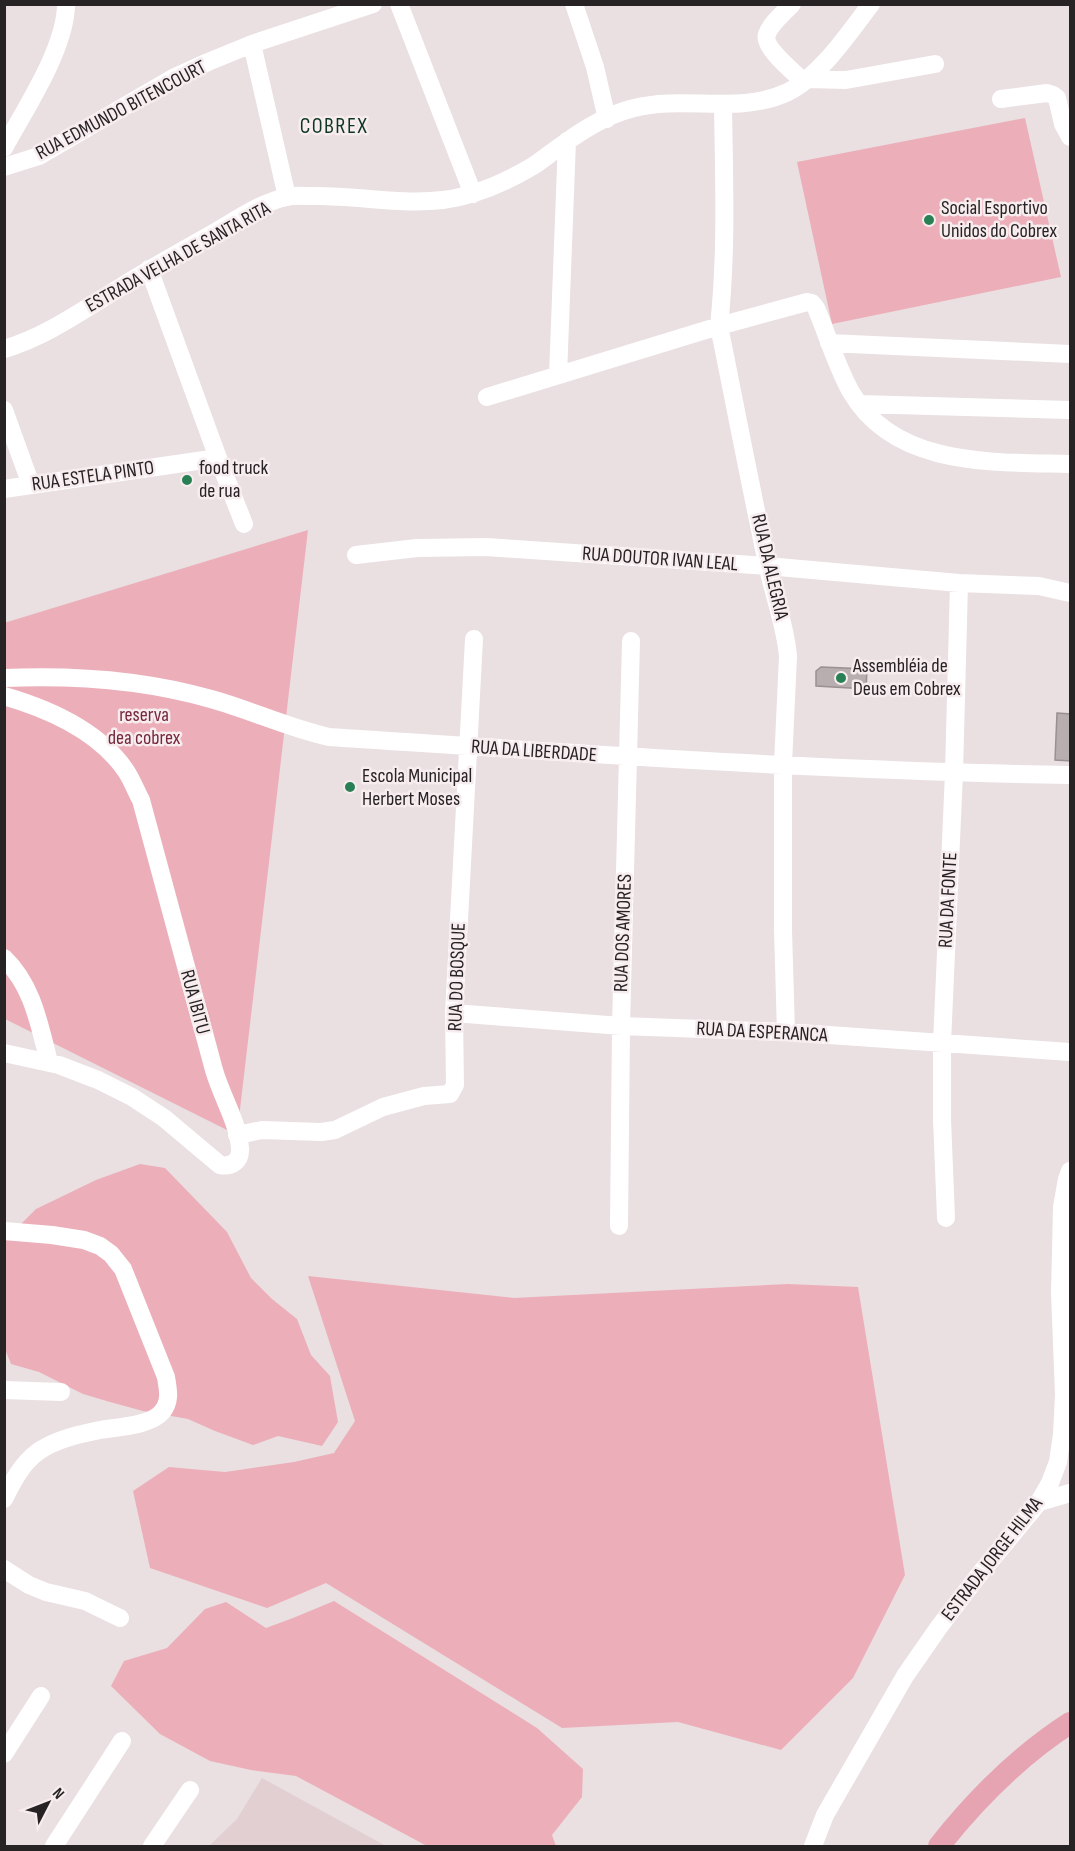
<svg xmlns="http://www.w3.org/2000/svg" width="1075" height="1851" font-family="'Sofia Sans Condensed',sans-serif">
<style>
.built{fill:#e1cfd2}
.green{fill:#ecafba}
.building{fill:#b8aeaf;stroke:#9a9092;stroke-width:1.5}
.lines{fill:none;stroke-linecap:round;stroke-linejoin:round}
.minor{stroke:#fff;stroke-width:18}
.major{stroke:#e6a4b3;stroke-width:22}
.poi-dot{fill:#298055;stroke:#f7ecee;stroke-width:2}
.labels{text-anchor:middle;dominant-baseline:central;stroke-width:5;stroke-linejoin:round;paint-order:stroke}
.street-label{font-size:20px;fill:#272324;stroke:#f7ecee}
.poi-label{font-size:20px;fill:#272324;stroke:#f7ecee;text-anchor:start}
.park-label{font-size:20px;fill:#75283c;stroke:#f7ecee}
.quarter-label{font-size:22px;letter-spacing:1.5px;fill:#0d3722;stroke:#f7ecee}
</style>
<rect width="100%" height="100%" fill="#eadfe1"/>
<path class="built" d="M262,1778l124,68h-177l28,-27z"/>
<path class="green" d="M1025,118l36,159 -229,47 -35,-162z
M308,530l-71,605 -232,-116 -1,-396z
M140,1164l25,4 62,64 24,46 21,21 25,20 14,36 19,21 8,46 -16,24 -44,-10 -25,9 -38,-14 -27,-12 -45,-8 -33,-9 -27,-8 -44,-22 -28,-8 -6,-15 -1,-108 32,-32 60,-29z
M308,1276l206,22 274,-14 70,3 47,288 -52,103 -72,72 -103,-28 -116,6 -236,-145 -59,25 -117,-40 -17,-77 36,-24 56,5 69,-10 40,-9 21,-32z
M334,1601l203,127 46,41 -1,28 -30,38 4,11h-129l-131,-70 -45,-6 -41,-9 -50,-27 -49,-48 13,-25 43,-13 38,-39 21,-7 40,26 27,-10z"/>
<path class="building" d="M821,667l46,2 -1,20 -50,-3v-15z
M1057,713l14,1v47l-16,-1z"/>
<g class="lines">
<path class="minor" d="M399,4l74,190
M574,4l21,63 12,52
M792,4c-8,9 -21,19 -25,30 -5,13 28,39 37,48
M252,44l35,153
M809,79l37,1 89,-16
M1001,99l46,-6 6,2 4,3 6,26 7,13
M723,105c1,73 4,147 -4,221 16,79 31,158 48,237 6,31 18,60 21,93l-5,108v166l3,102
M4,148c21,-39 62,-100 62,-144
M4,167l35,-11 134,-78 35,-16 44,-18 121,-40
M149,269l69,189 26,66
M829,343l241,11
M4,349c41,-12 76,-37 112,-59 33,-21 67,-40 101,-59 22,-13 45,-29 70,-34 8,-2 17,-1 24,-1 44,-1 88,9 132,4 32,-4 63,-18 90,-34 11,-7 21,-16 32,-23 19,-14 45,-29 69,-35 51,-13 105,7 154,-16 32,-16 61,-59 83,-88
M558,375l9,-234
M487,397l232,-71 88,-24 5,1 4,5c12,28 20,57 35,84 44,76 144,70 219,72
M860,404l210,6
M4,410l27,75
M4,489l214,-31
M356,555l61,-7 69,-1 281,19 192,17 80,3 31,7
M4,678c69,-3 141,2 207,21 40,11 77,29 118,38 247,16 494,34 741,38
M4,696c45,13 95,35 122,75 6,9 10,20 15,29 24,90 48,180 73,270 7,25 24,52 26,78 1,13 -8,19 -20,17l-56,-47 -32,-21 -34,-17 -39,-15 -55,-12
M4,958c29,28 35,66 45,104
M454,1013l167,13 165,6 284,20
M237,1135l25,-5 59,2 14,-2 48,-23 41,-11 26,-2 5,-9 -1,-72 20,-374
M946,1218l-4,-99v-76l12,-270 5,-190
M619,1226l2,-200 10,-385
M4,1231l48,4 32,5 16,6 11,8 12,15 43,108c2,13 5,24 -4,35 -12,14 -45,15 -62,18 -20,4 -43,9 -61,21 -17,12 -26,30 -35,48
M4,1390l57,2
M1039,1502l31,-9
M4,1569l25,16 17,7 39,9 35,17
M4,1754l37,-58
M54,1846l68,-105
M152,1846l38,-56
M813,1846l12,-31 80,-139 34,-49 39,-51 61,-74 11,-19 8,-21 4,-28 2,-39 -4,-102 2,-86 5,-28 3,-8"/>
<path class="major" d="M939,1846c37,-47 80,-90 131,-123"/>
</g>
<g class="poi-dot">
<circle cx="929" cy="220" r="6"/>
<circle cx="187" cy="480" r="6"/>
<circle cx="841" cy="678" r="6"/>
<circle cx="350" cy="787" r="6"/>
</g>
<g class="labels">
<g class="street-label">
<text transform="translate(121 110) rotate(-28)">RUA EDMUNDO BITENCOURT</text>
<text transform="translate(178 257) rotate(-29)">ESTRADA VELHA DE SANTA RITA</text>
<text transform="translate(93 476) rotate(-8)">RUA ESTELA PINTO</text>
<text transform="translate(660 559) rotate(4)">RUA DOUTOR IVAN LEAL</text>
<text transform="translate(770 567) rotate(77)">RUA DA ALEGRIA</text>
<text transform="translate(534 751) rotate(4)">RUA DA LIBERDADE</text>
<text transform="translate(948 900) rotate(-87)">RUA DA FONTE</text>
<text transform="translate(623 933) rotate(-88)">RUA DOS AMORES</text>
<text transform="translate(457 977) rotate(-88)">RUA DO BOSQUE</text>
<text transform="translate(195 1002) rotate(75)">RUA IBITU</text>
<text transform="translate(762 1032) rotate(3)">RUA DA ESPERANCA</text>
<text transform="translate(992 1559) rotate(-52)">ESTRADA JORGE HILMA</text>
</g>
<g class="poi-label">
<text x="941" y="208">Social Esportivo<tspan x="941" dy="23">Unidos do Cobrex</tspan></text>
<text x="199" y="468">food truck<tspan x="199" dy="23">de rua</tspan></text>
<text x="853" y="666">Assembléia de<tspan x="853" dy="23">Deus em Cobrex</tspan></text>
<text x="362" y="776">Escola Municipal<tspan x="362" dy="23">Herbert Moses</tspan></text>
</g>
<g class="park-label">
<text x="144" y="715">reserva<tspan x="144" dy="23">dea cobrex</tspan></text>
</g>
<g class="quarter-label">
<text x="334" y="126">COBREX</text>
</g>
</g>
<rect width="1075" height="1851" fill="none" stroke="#272324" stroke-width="12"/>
<g transform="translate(48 1803) rotate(48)" stroke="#f7ecee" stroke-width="4.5" paint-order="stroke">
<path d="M0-4.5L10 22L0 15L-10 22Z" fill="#272324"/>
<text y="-9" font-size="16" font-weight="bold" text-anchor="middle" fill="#272324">N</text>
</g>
</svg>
